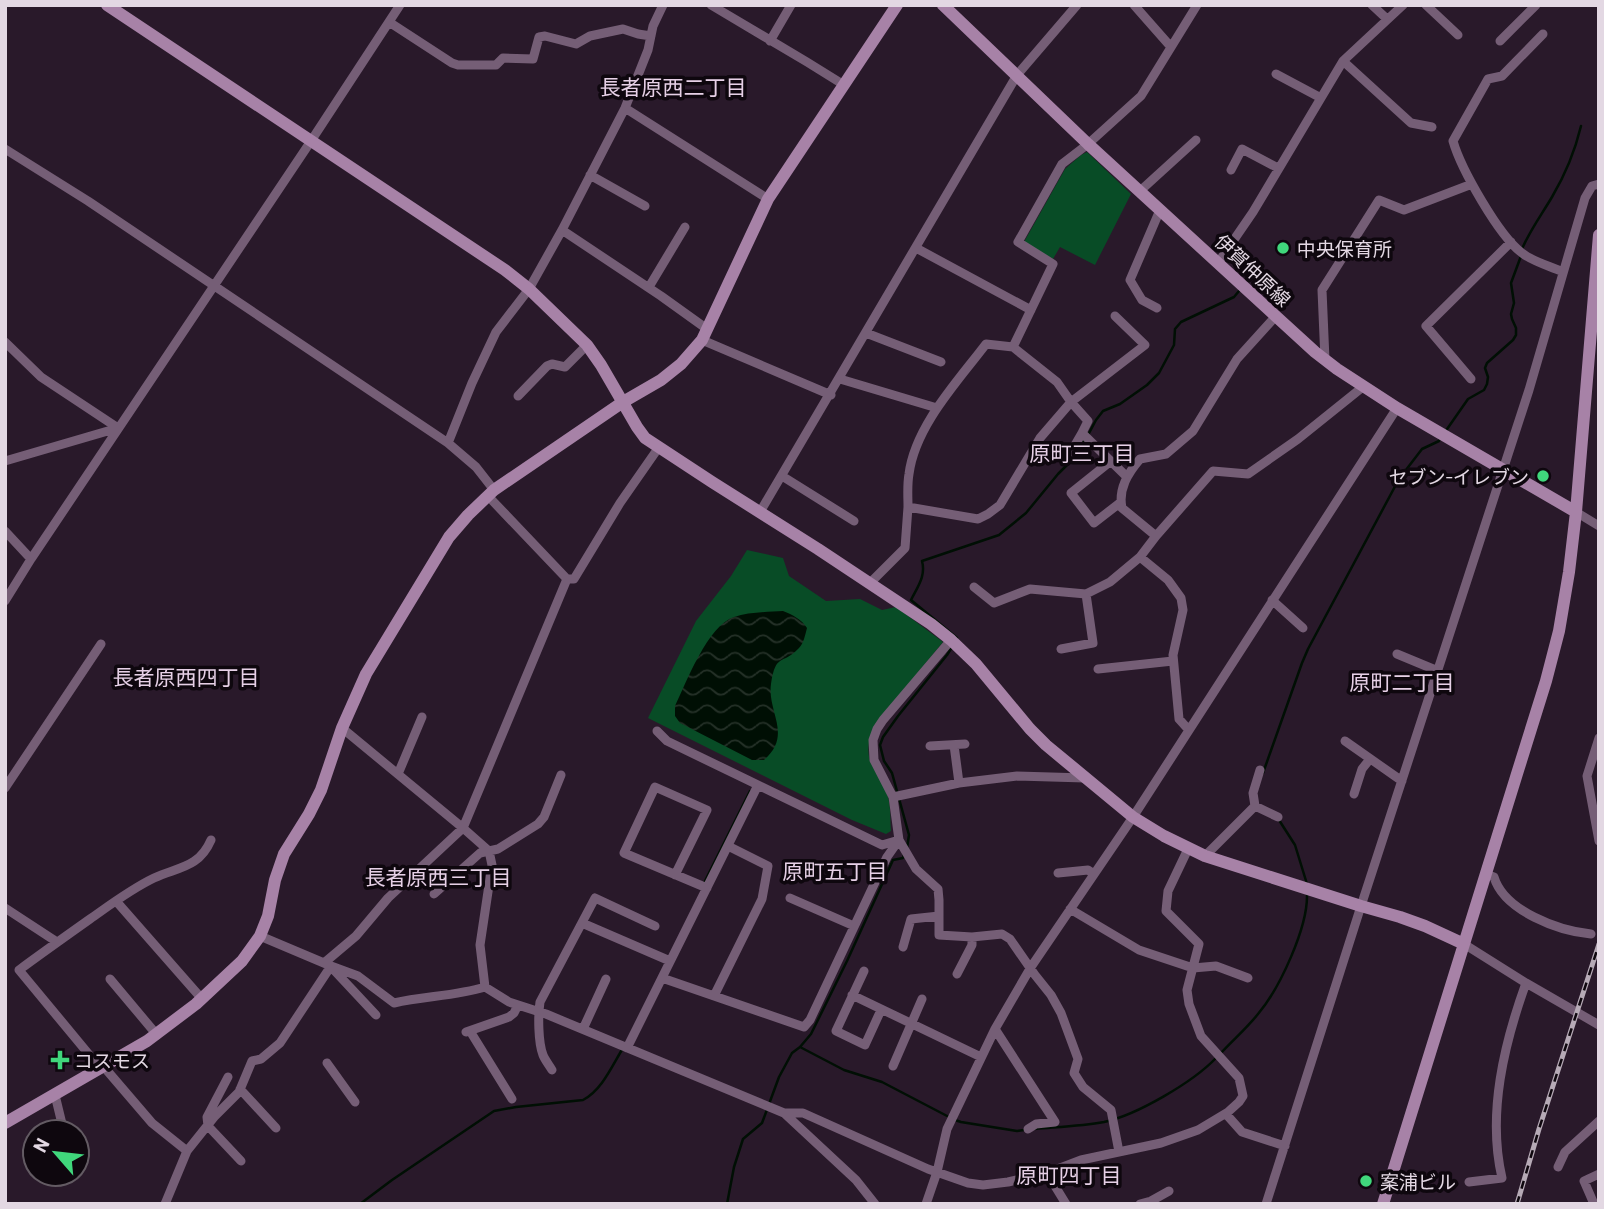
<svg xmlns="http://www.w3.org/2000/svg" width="1604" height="1209" font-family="Barlow,'Noto Sans JP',sans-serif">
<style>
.green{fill:#084c26}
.water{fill:url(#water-waves)}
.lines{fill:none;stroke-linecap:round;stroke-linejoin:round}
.stream{stroke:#000f04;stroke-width:2.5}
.street{stroke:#755e76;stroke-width:9}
.secondary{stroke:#a782a7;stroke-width:12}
.rail-casing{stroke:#b6aab6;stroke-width:5}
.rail{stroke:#0e070e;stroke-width:2.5;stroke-dasharray:8;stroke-linecap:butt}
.poi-dot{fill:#40d77c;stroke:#0e070e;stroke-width:2.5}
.labels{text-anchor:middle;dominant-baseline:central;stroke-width:7;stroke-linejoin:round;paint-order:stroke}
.poi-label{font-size:19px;fill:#e3d8e3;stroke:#0e070e;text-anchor:start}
.street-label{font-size:19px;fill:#e3d8e3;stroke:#0e070e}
.neighbourhood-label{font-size:21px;fill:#e6d0e6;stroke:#0e070e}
</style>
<defs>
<pattern id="water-waves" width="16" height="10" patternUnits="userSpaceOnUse" patternTransform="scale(1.75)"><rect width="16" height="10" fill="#000f04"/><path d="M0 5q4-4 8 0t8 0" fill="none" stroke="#253128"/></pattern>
</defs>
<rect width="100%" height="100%" fill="#29192a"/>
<path class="green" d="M1087,152l44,42 -36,71 -35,-18 -7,12 -29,-17 41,-73 16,-14z
M747,550l36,8 6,18 37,25 34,-2 22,11 14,-3 47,35 -68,83c-17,38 3,41 13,72 3,10 2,23 3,34l-5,3 -34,-14 -204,-102 48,-97 35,-45z"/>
<path class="water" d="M783,611c10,4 18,8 24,17 -2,7 -3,15 -8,20 -17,18 -23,4 -28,36 -4,28 22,51 -7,76h-12l-72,-37 -5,-7v-10c11,-23 33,-81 59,-89 14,-5 33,-5 49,-6z"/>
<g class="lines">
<path class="stream" d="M1522,249c8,-19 20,-35 30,-52 13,-22 23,-46 29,-71
M1445,432l23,-33 16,-9 3,-6 1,-7 -3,-9 2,-5 26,-23 3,-5v-7l-4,-9 -1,-5 3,-11 -3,-20 10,-27
M1088,435l8,-15 7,-9 17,-7 27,-19 12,-12 15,-28 1,-16 6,-7 53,-25 5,-6
M957,638l-46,-38c7,-14 15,-24 11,-39l77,-26 27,-22 32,-39 16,-16 10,-17
M1263,773l39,-110 6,-14 91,-170 23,-30 17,-8 2,-4
M1279,820l16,25 12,39
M907,848l2,-13 -17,-62 -8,-12 -4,-16 3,-8 15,-21 49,-61 5,-8
M703,885l47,-94
M800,1047l44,23 38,12 67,35
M1221,1053c12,-13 26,-25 37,-39 22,-26 50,-87 49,-120
M955,1120l6,2 56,9 7,-1
M1035,1129c23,-2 47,-3 69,-7 33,-7 89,-40 112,-64
M360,1204l32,-24 102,-69 22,-4 67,-7c19,-10 29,-34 40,-52
M727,1204l7,-37 9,-28 19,-16 17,-46 13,-24 8,-6 11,-13 36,-73 46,-101 10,-2 1,-4"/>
<path class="street" d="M711,5l96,57 37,23
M1134,5l37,42
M1372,5l15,14
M1426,5l32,30
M389,22l63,41 6,2h38l7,-7 30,1 6,-22 6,-1 31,8 14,-8 33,-7 15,5 13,2
M1543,34l-41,42 -14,3 -35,62c8,28 46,95 69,112 11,9 28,13 41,19
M770,41l21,-36
M1500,41l36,-36
M1343,61l68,62 21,4
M1276,74l45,24
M625,108l143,91
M5,149l83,52 360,242 28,24 18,23
M1231,170l11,-21 36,19
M590,175l55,31
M1140,191l56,-51
M562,230l99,66 46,33
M916,248l115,62
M1218,263l35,-51 90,-151 60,-56
M649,287l36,-60
M1157,308l-15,-8 -12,-20 30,-70
M866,333l75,29
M702,340l129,55
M5,342l36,35 77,51
M1325,360l-3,-70 57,-90 25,10 68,-26
M840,379l97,29
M1471,379l-45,-53 85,-84
M518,396l29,-30 5,-2 13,3 22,-22
M448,443l24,-60 24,-51 33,-43 33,-59 63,-122 23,-58 5,-24 10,-21
M1063,459l8,-7 11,-19
M5,461l113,-33
M1111,461l-40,32 23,30 27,-21
M782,476l72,45
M1126,476l-44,-43 6,-12 -17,-19 -14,-20 -44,-35 40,-83 -35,-22 44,-78 26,-20 53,-48 56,-91
M488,496l79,83
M908,507c0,-11 -1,-22 1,-33 6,-48 49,-93 77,-130l27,3
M760,512l257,-437 60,-70
M1576,512l23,14
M5,531l26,28
M1156,536l57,-65 35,3 50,-35 66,-53
M870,583l35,-35 3,-41 70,12 10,-5 12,-9 40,-67 31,-36 74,-57 -30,-29
M974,587l20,16 36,-14 56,5 24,-12 30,-25
M1272,600l31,28
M5,601l26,-42 280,-418 89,-136
M951,640l-68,80 -6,9 -4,11 1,20 19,37 6,43 17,29 22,20 1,11v35l33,2 30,-3 8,5 25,36 16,20 10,18 17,46 -4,14 9,14 28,23 8,42
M1061,649l32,-6 -7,-49
M1397,654l41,17
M1098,669l75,-8
M342,728l121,100 26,23 3,14 -12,80 5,42
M1188,729l-9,-10 -6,-64 10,-45 -2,-12 -13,-18 -28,-23 16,-21 -34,-28c-4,-19 6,-35 18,-49l26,-5 27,-23 44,-72 38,-42
M657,731l10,10 91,44
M1599,738l-12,38 12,65
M1345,741l57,40
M954,745l5,38
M930,746l35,-2
M1260,770l-7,23 2,13 23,11
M398,774l24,-57
M5,788l96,-144
M1354,794l8,-25 8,-10
M893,797l66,-14 58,-7 68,2
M1205,856l50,-50
M1058,873l30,-3 6,4
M1485,874l9,3c10,34 65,54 97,57
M675,875l32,-65 -52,-23 -31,66 83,35
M434,894l46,-41 18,-4 40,-25 6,-7 17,-42
M790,898l64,28
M116,901l86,98
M5,908l52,34
M1070,909l69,41 54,18 23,-2 32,12
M582,923l88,38
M260,936l71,30 27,10 36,27c31,-7 62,-7 91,-16l24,15 37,12 238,99 72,67 19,24
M1464,944l62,39 73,42
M903,947l8,-28 28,-3
M324,963l32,-27 32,-38 75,-70 104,-249h7l46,-76 39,-56
M332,968l44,47
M864,971l-28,60 29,14 16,-35
M957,974l15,-29v-8
M662,978l142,49 6,-7 77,-163 12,-17
M110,979l47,56
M852,995l129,62
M714,996l48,-97 6,-33 -40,-20
M583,1029l23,-50
M995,1029l60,93 -19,2 -8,5
M470,1031l42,68
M466,1032l43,-15 5,-4 4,-8
M627,1048l131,-263 124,60 17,-5
M327,1063l28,39
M893,1066l29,-67
M104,1067l48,56 35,28
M101,1069l-82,-99c23,-17 47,-34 71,-51 20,-14 41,-30 64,-41 24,-11 45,-10 57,-38
M552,1070c-3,-5 -7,-10 -9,-15 -5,-13 -5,-40 -3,-53l55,-104 60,28
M228,1077l-21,40 1,9 33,35
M240,1089l36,39
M55,1095l9,37
M784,1113h19l125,56 40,14 15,2 25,-3 39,-9 34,-13 80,-17 37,-13 30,-18 11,-10 4,-6 -4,-18 -38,-42 -12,-32 -2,-14 12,-46 -33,-33 2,-20 20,-42
M1226,1114l16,18 43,14
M1558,1167l7,-15 34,-31
M1047,1173l19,31
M62,1179l2,-5
M1469,1182l33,-4c-15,-64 2,-134 24,-195
M165,1204l22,-53 28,-35 24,-24 13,-31 9,-2 19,-16 51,-77
M926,1204l11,-32 10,-43 48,-100 36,-62 102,-150 264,-409
M1140,1204l11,-3 18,-10
M1266,1204l95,-298 168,-516 56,-192 7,-12 7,-2
M1594,1204l-10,-23 15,-7"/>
<path class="secondary" d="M107,5l398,265 24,19 58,56 14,20 36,62 8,11 67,44 106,67 113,75 20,16 25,24 54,65 16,16 87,72 31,19 41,20 156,50 39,11 25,9 39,18
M943,5l145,139 227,208 22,17 60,39 179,104
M5,1123l142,-82 49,-37 46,-43 18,-25 8,-20 7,-36 9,-26 25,-40 12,-24 21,-62 24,-54 83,-137 19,-22 26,-25 129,-88 38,-22 20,-16 21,-24 66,-141 129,-194
M1383,1204l133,-427 30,-96 13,-50 10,-59 7,-60 23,-277"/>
<g class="rail-casing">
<path id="rail" d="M1517,1204l22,-75 60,-185"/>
</g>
<use href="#rail" class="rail"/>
</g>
<g class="poi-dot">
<circle cx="1283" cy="248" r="7"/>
<circle cx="1543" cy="476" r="7"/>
<path d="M56.5 1049.5h7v7h7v7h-7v7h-7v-7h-7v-7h7z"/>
<circle cx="1366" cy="1181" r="7"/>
</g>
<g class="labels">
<g class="poi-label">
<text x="1297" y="248">中央保育所</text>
<text x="1529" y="476" text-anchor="end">セブン-イレブン</text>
<text x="74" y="1060">コスモス</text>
<text x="1380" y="1181">案浦ビル</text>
</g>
<g class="street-label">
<text transform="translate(1253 270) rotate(43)">伊賀仲原線</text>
</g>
<g class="neighbourhood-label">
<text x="673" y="86">長者原西二丁目</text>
<text x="1082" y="452">原町三丁目</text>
<text x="186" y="676">長者原西四丁目</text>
<text x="1402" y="681">原町二丁目</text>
<text x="835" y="870">原町五丁目</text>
<text x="438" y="876">長者原西三丁目</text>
<text x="1069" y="1174">原町四丁目</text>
</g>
</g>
<rect width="1604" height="1209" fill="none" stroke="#e3d8e3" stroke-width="14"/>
<g transform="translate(56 1153) rotate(298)"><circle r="33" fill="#0e070e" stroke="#635b63" stroke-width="2"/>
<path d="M0-5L12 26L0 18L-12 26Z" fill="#40d77c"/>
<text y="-10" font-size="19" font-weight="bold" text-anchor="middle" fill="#e3d8e3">N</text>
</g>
</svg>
